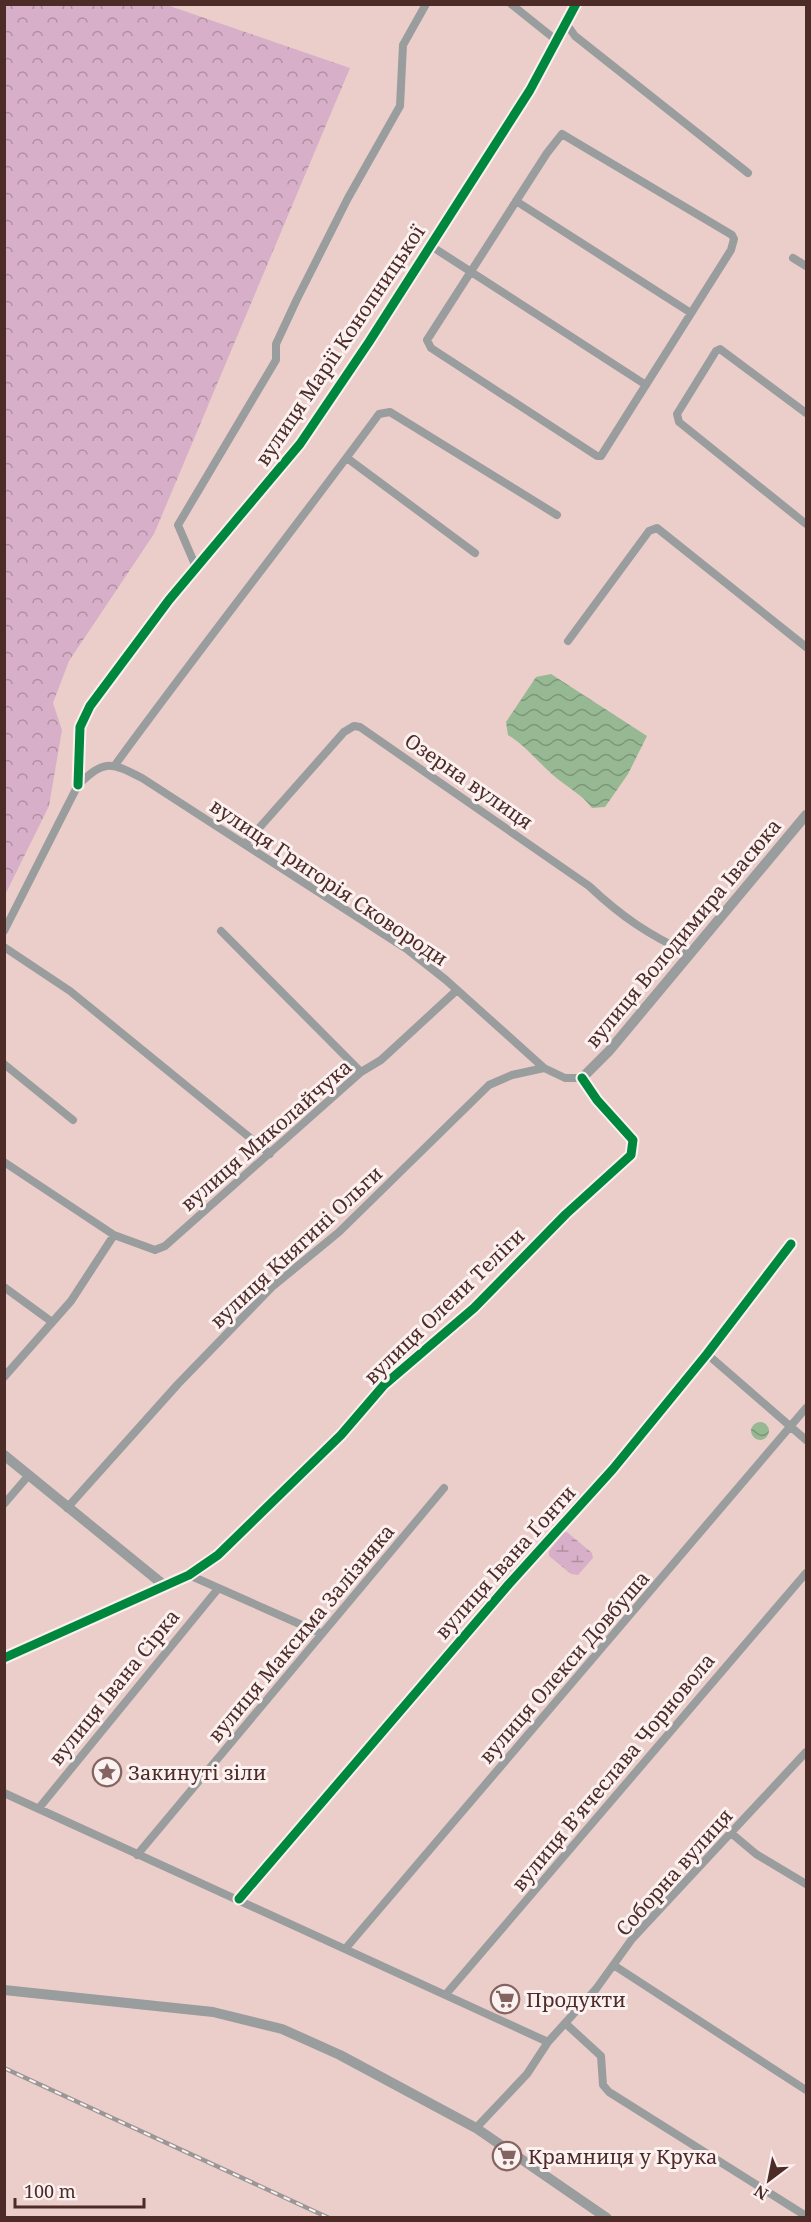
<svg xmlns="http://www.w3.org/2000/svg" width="811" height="2222" font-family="'Noto Serif',serif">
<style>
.forest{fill:url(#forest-crowns)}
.wetland{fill:url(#wetland-marsh)}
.water{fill:url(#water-waves)}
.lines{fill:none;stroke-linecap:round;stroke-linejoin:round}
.minor{stroke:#999d9e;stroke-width:8}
.tertiary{stroke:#999d9e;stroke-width:10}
.rail-casing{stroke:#9c9797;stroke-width:4.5}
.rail{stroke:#fbf1f0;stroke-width:2;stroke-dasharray:7;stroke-linecap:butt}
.cycleway-casing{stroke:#fbf1f0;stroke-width:13}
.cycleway{stroke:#00873e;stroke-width:9}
.labels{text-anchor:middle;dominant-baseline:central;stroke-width:6;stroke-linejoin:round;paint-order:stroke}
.street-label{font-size:20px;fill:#4d2b27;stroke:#fbf1f0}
.poi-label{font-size:20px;fill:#4d2b27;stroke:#fbf1f0;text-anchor:start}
</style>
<defs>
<pattern id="forest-crowns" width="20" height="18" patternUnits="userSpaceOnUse" patternTransform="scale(1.5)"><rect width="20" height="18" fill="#d8afc8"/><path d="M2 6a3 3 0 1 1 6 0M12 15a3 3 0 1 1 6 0" fill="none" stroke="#b18fa2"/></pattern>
<pattern id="wetland-marsh" width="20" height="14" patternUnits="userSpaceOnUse" patternTransform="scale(1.5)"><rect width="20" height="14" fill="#d8afc8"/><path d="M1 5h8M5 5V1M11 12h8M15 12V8" fill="none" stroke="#b18fa2"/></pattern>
<pattern id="water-waves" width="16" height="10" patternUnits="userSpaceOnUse" patternTransform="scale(1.5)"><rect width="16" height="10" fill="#96b893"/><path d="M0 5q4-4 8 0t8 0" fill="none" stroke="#7d9678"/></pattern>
</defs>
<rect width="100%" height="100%" fill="#ebceca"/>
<path class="forest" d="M5,4l162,1 183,63 -196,466 -85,127 -16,42 9,27 -13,76 -44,89z"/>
<path class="wetland" d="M564,1532h3l25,21 1,5 -15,17 -7,-1 -22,-18v-5z"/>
<path class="water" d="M551,674l96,62 -19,38 -23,33 -13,1c-11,-15 -26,-21 -39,-33 -16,-14 -26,-28 -45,-40l-2,-13 30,-45z
M751 1431a9 9 0 1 1 18 0a9 9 0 1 1-18 0Z"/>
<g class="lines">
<path class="minor" d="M511,4l45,36
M565,22l10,14 173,137
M562,134l170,101 2,4 -3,11 -130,206h-4l-166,-108 -4,-8 120,-187z
M516,201l175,112
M431,246l215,139
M793,258l13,8
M806,413l-86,-64 -4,2 -39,63 2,8 127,102
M347,458l128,95
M196,567l-18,-42 98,-165v-16l21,-45 51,-101 52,-92 3,-61 23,-41
M568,641l81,-110 8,-3 149,119
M115,765c86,-118 177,-233 264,-351l11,-2 167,103
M78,785l2,-58 10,-21 79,-106 131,-156 69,-102 161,-252 46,-86
M245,844l99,-112 10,-6 6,1 229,159c34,32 59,48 100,68
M4,931l74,-146c27,-26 33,-23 64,-7l266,172 38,30 98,88 21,10h17
M221,931l140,141
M4,947l66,44 200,163
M4,1064l69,56
M4,1162l110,73 41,15 10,-4 196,-174 20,-12 76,-70
M4,1287l48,35
M707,1354l99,86
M4,1377l67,-76 43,-66
M4,1504l25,-29
M67,1508l111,-124 94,-97 67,-55 150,-147 23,-10 32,-7
M189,1575l131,58
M4,1793l544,249
M39,1808l178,-218
M731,1833l25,21 50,30
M137,1855l307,-367
M239,1899l270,-315 104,-115 94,-115 84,-110
M346,1948l460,-540
M615,1966l191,124
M447,1993l359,-420
M565,2023l36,33 2,29 6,7 197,124
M476,2128l51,-54 21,-32 48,-53 36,-50 174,-187"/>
<path class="tertiary" d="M4,1455l161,131
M4,1658l185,-83 29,-20 123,-120 43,-50 90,-77 92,-94 65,-59 2,-15 -36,-40 -15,-22 27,-27 197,-236
M4,1990l209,22 69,17 58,26 136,73 131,90"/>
<g class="rail-casing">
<path id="rail" d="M4,2068l325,150"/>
</g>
<use href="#rail" class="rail"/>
<g class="cycleway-casing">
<path id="cycleway" d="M78,785l2,-58 10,-21 79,-106 131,-156 69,-102 161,-252 46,-86
M4,1658l185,-83 29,-20 123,-120 43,-50 90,-77 92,-94 65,-59 2,-15 -36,-40 -15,-22
M239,1899l270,-315 104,-115 94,-115 84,-110"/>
</g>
<use href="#cycleway" class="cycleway"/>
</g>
<defs>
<g id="sight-ring" transform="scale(1.5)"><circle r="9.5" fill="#fbf1f0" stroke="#846460" stroke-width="1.5"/><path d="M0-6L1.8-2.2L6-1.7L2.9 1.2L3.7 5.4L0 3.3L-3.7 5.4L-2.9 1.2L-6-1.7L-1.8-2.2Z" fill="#846460"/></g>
<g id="supermarket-ring" transform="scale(1.5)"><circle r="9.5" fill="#fbf1f0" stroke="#846460" stroke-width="1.5"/><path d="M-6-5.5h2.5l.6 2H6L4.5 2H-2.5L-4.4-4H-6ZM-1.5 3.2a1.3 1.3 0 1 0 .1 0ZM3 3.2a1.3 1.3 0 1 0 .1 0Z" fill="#846460"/></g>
</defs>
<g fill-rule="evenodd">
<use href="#sight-ring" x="107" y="1772"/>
<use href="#supermarket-ring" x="505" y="1999"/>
<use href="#supermarket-ring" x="507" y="2156"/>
</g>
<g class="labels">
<g class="street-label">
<text transform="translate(340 345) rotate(-56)">вулиця Марії Конопницької</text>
<text transform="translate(469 781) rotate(35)">Озерна вулиця</text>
<text transform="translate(329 882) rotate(34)">вулиця Григорія Сковороди</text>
<text transform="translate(683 933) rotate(-50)">вулиця Володимира Івасюка</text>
<text transform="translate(266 1135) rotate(-41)">вулиця Миколайчука</text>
<text transform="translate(296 1247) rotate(-43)">вулиця Княгині Ольги</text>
<text transform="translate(444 1306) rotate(-44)">вулиця Олени Теліги</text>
<text transform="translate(505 1562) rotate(-48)">вулиця Івана Ґонти</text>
<text transform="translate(301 1633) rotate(-50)">вулиця Максима Залізняка</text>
<text transform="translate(564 1667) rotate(-49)">вулиця Олекси Довбуша</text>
<text transform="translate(114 1687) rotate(-51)">вулиця Івана Сірка</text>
<text transform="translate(613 1772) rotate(-50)">вулиця Вʼячеслава Чорновола</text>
<text transform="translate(674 1872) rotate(-48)">Соборна вулиця</text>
</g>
<g class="poi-label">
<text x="128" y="1772">Закинуті зіли</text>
<text x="526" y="1999">Продукти</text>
<text x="528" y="2156">Крамниця у Крука</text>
</g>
</g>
<rect width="811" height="2222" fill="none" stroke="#4d2b27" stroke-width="12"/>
<g transform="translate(769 2180) rotate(212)" stroke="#fbf1f0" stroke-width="4.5" paint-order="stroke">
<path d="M0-4.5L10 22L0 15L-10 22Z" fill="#4d2b27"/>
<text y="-9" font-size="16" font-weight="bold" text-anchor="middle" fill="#4d2b27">N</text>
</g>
<path d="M15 2198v9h129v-9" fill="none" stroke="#4d2b27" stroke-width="3"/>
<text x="24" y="2198" font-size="18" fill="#4d2b27" stroke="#fbf1f0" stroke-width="4.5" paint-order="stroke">100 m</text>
</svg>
